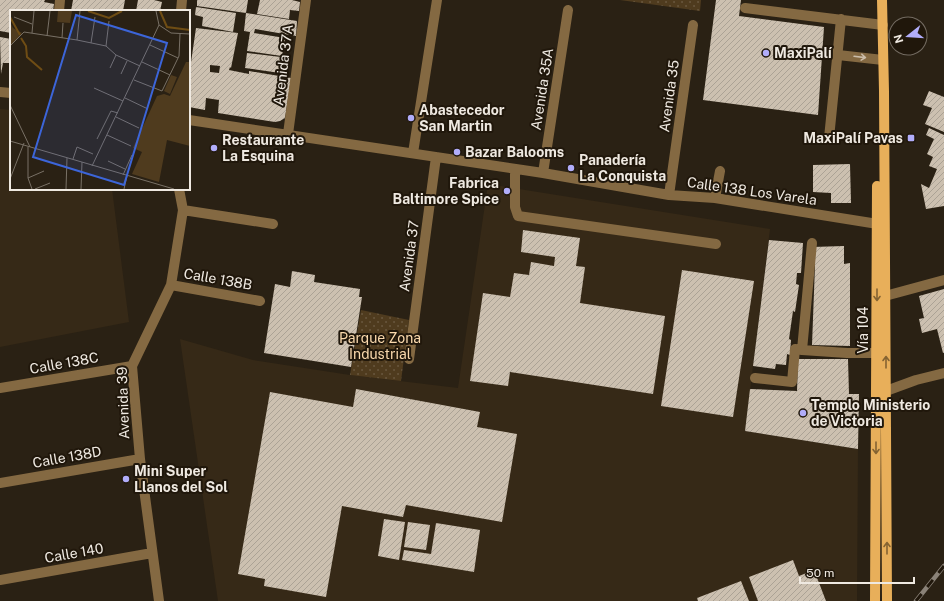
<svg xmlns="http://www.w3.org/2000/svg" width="944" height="601" font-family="'Public Sans',sans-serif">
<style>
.built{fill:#362917}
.grass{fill:url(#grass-dots)}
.building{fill:url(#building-hatch);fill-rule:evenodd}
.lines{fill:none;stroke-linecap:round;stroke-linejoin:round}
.minor{stroke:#846942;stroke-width:10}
.major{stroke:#e8af5a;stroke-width:10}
.rail-casing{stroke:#8a8278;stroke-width:4.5}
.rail{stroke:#20170b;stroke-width:3;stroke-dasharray:9;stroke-linecap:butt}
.oneway{stroke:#cabca9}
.oneway2{stroke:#846332}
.poi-dot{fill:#b1adfa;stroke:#20170b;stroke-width:1.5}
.labels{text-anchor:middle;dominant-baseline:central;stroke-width:4;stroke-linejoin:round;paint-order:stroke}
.poi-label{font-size:14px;font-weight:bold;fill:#efe9e1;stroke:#20170b;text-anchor:start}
.street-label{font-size:14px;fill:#efe9e1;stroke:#20170b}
.park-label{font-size:14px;fill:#f9d8ac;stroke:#20170b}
.inset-river{fill:none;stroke:#6f4d14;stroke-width:2}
.inset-road{fill:none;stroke:#797166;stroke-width:1}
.view{fill:#3c65d9;fill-opacity:0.15;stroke:#3c65d9;stroke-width:2}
.inset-edge{fill:none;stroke:#efe9e1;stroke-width:2}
</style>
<defs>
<pattern id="grass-dots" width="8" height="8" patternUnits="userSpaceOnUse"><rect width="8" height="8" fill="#4f3b1e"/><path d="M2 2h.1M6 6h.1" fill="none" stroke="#69573e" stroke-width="1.8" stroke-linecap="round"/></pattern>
<pattern id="building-hatch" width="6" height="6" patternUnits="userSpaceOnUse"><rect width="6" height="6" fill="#ccc0b0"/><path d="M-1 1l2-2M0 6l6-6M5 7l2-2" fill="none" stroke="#aba295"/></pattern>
</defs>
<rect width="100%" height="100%" fill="#2a2114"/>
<path class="built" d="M0,109l11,1v79h101l17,133 -129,25z
M488,184l282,45 -25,202 113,18 -1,152h-639l-38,-262 73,21 97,15 108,13z"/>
<path class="grass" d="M620,0h81l-1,11z
M361,310l48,10 -8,61 -51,-6z"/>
<path class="building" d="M0,0h45l-1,2 10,2 -1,7h-42v22l-11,-2z
M73,0h52l-2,11h-52z
M138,0h16l8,2 -2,9h-24z
M197,0h51l-2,13 -49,-7z
M260,0h32l8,2 -1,9 -9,-1 -1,9 -32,-5z
M716,0h25l-2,16 85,11 -6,88 -115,-15z
M196,7l40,6 -3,19 -31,-6 1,-9 -8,-2z
M246,13l51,8 -1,15 -41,-7 -1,4 31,5 -3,18 -35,-5 3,-19 -6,-1z
M196,28l42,5 -7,35 -1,-1 -1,3 20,4v-3l42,7 -6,40 -5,3 -5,1 -57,-9 1,-13 -13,-2 -1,12 -16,-3v-31zM210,65l10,1 -1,7 -9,-1z
M0,37l11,2v24h-8l-2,11z
M247,53l42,5 -2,16 -42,-6z
M929,91l15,6v35l-19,-8 7,-16 -9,-3z
M929,128l15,7v71l-18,3 -5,-25 8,4 8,-19 -8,-3 4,-9 -6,-3 7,-15 -8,-4z
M850,164l1,39h-20v-10l-18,-1v-27z
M523,230l57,8 -4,28 9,1 -5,36 85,13 -12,78 -143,-22 -2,14 -38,-5 13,-88 27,4 4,-24 15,2 2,-13 23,4 1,-9 -34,-5z
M769,240l34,3 -2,30h-4l-1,11 3,1 -4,27 -2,-1 -4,28 2,1 -1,15 -3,-1 -1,11 -10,-1 -1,5 -22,-3z
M844,246v18l6,-1v83l-38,-1 3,-80 -3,-18z
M682,270l72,11 -21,136 -72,-11z
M292,271l23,4 -1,7 46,7 -1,8h3l-11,70 -87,-14 11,-69 15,3z
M944,289v64h-1l-6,-24 -15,4 -3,-14 5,-1 -5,-22z
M798,359h50l1,35h10l-1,55 -113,-18 5,-42 47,2z
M356,389l124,23 -3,15 40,7 -15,88 -96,-17 -3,12 -61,-11 -16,91 -62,-11 1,-7 -27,-5 32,-182 83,15z
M384,519l21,3 -6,38 -21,-4z
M408,522l22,3 -4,25 -22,-3z
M436,523l44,7 -6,42 -72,-12 2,-10 27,4z
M793,560l6,16 15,-6 12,31h-68l-9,-24z
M741,581l8,20h-51l-1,-3z"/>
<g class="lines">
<path class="minor" d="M745,8l138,17
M59,11l1,-11
M181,11l1,-11
M838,55l45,5
M0,92l11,1
M189,120l354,53 126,22 46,3 169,27
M288,134l18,-134
M829,138l12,-119
M413,153l24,-153
M515,169v38l3,9 198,28
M543,173l25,-163
M669,195l24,-170
M715,198l5,-27
M183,210l90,14
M812,243l-10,107 45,3h29
M171,285l89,16
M885,296l59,-16
M409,359l27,-202
M755,378l37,4 3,-33 7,1
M0,388l132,-22
M886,391l30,-11 28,-7
M0,483l140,-24
M0,580l152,-27
M159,601l-19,-142 -8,-93 39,-81 12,-75 -4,-21"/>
<path class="major" d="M882,0l2,91 3,510
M875,601l2,-415"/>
<g class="rail-casing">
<path id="rail" d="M916,601l28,-35"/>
</g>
<use href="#rail" class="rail"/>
</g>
<defs><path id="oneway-shaft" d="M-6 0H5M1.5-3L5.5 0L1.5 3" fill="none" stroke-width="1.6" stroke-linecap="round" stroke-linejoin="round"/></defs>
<use class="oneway" href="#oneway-shaft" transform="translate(860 57) rotate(7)"/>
<g class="oneway2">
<use href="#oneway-shaft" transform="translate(877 295) rotate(90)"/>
<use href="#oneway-shaft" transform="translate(886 362) rotate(-90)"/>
<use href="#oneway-shaft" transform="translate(876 448) rotate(90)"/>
<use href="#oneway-shaft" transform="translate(887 548) rotate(-90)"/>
</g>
<g class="poi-dot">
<circle cx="766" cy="53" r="4"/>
<circle cx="411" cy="118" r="4"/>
<rect x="907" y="134" width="8" height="8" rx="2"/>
<circle cx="214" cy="148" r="4"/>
<circle cx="457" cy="152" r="4"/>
<circle cx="571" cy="168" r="4"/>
<circle cx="507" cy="191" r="4"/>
<circle cx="803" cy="413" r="4"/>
<circle cx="126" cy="479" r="4"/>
</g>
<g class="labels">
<g class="poi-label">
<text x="774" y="53">MaxiPalí</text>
<text x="419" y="110">Abastecedor<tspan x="419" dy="16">San Martin</tspan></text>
<text x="903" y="138" text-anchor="end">MaxiPalí Pavas</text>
<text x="222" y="140">Restaurante<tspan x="222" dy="16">La Esquina</tspan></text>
<text x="465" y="152">Bazar Balooms</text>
<text x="579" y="160">Panadería<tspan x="579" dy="16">La Conquista</tspan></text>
<text x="499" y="183" text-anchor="end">Fabrica<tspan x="499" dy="16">Baltimore Spice</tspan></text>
<text x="811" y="405">Templo Ministerio<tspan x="811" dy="16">de Victoria</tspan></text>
<text x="134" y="471">Mini Super<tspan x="134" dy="16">Llanos del Sol</tspan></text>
</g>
<g class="street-label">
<text transform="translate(283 65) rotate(-83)">Avenida 37A</text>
<text transform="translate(542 89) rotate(-81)">Avenida 35A</text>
<text transform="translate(669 96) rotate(-82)">Avenida 35</text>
<text transform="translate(752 191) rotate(8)">Calle 138 Los Varela</text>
<text transform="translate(409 256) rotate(-82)">Avenida 37</text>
<text transform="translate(218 279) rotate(10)">Calle 138B</text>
<text transform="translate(863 330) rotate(-90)">Vía 104</text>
<text transform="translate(64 363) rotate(-10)">Calle 138C</text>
<text transform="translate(123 403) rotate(-92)">Avenida 39</text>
<text transform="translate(67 457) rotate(-10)">Calle 138D</text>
<text transform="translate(74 553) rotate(-10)">Calle 140</text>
</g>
<g class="park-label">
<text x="380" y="338">Parque Zona<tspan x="380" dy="16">Industrial</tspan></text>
</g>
</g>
<g transform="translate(10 10)">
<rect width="180" height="180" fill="#2a2114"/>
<path d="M48,1h14l-2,12 -13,-1zM0,12l3,6 9,5 -12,14zM176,52h4v84l-23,-6 -8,42 -27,-8 10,-22 -9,-4 24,-52 7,-2 6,2zM161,65l6,2 -7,17 -6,-3z" fill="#4f3b1e"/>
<path class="inset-river" d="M78,1l21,7 13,-7M150,1l7,16 23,3M0,7l10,18M11,28l5,8 1,11 15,13"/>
<path class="inset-road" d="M4,7l18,7M149,15l12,8 19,1M22,23l2,-22M37,26l3,-25M52,28l1,-15M67,30l3,-29M81,33l4,-26M140,35l28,13M0,36l14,-14 53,8 29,6 10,9 24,11M96,36l3,-25M132,52l28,13M100,58l6,-13M111,64l6,-13M124,70l28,11 17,-35 1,-22M84,78l29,13M115,88l23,11M0,95l20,42M106,107l23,11M97,125l24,11M87,129l14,-28 7,2M0,131l164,48M18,137v31l4,11M63,149l4,-12 16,7M98,151l17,8M82,156l67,-141 -3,-14M113,165l9,-20M18,168l16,-7M0,169l14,-36M25,179l15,-6M56,179l1,-31M71,179l1,-27M114,179l3,-13"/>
<path class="view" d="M66,5l91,28 -43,142 -91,-28z"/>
<rect width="180" height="180" class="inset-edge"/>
</g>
<g transform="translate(908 36) rotate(253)"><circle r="19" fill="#20170b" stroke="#736b61"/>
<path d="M0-3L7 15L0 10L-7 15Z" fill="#b1adfa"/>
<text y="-6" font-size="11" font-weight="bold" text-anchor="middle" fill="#efe9e1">N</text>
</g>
<path d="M800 577v6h114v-6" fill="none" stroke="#efe9e1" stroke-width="2"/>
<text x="806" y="577" font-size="12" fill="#efe9e1" stroke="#20170b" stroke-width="3" paint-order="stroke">50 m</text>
</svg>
